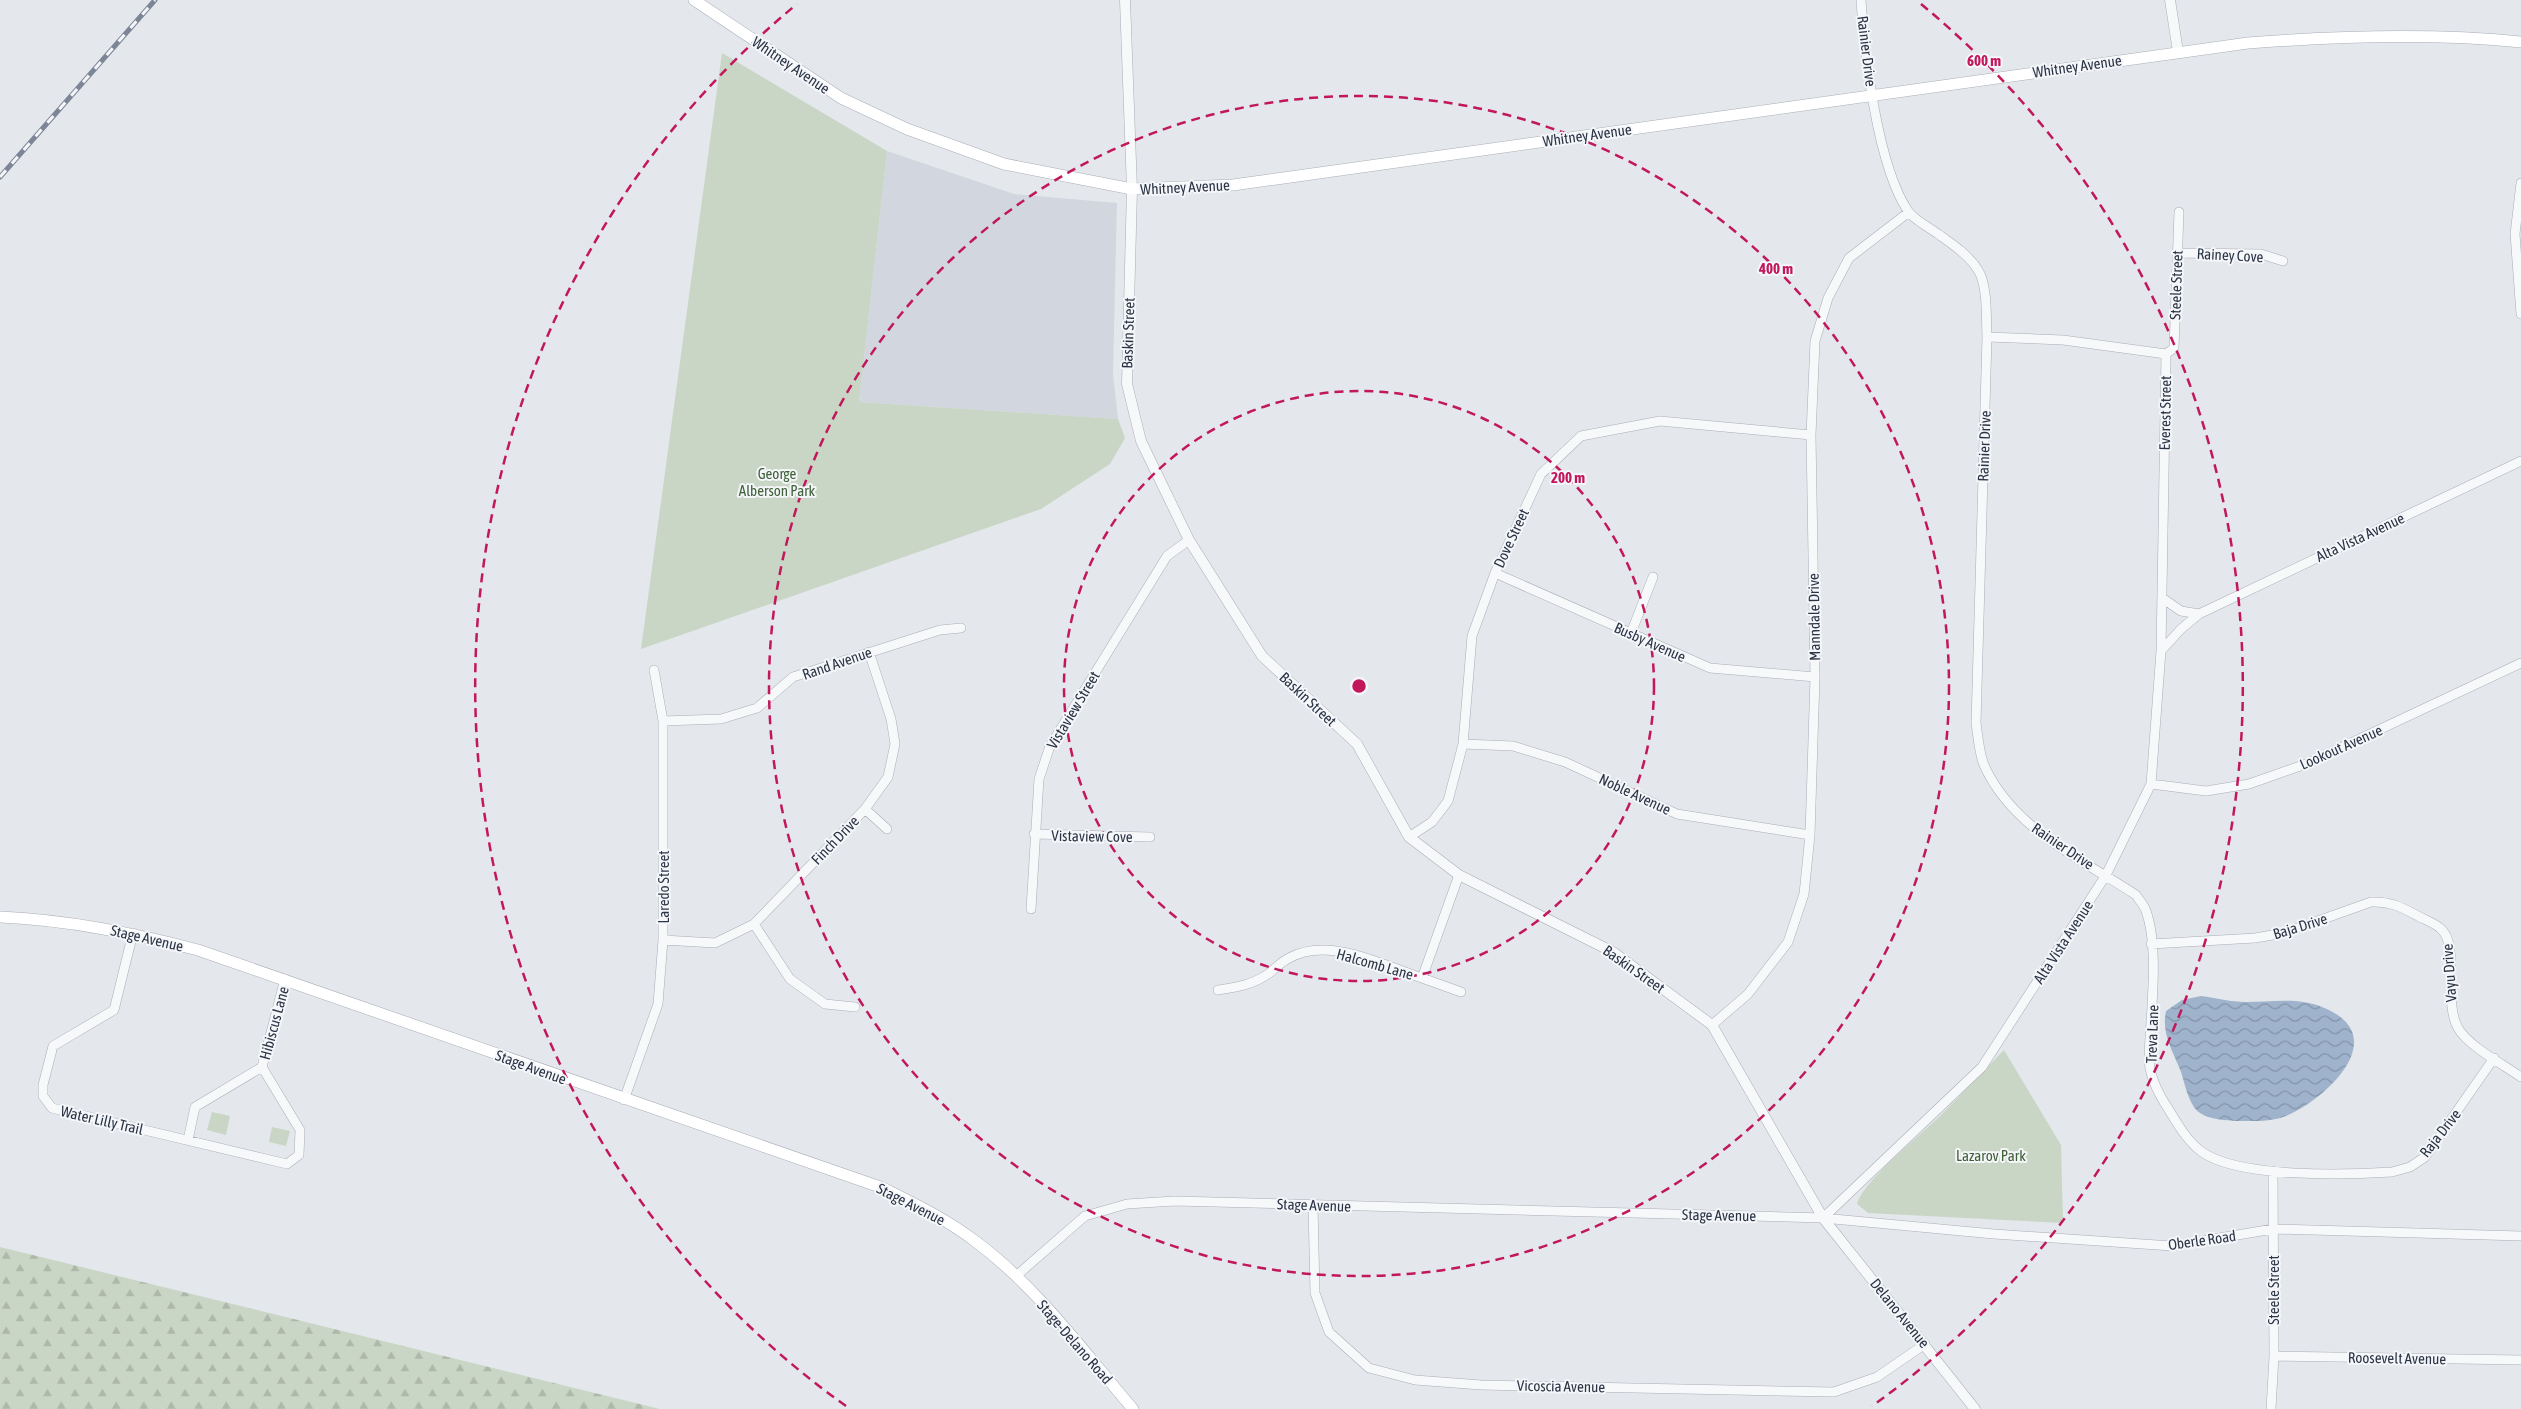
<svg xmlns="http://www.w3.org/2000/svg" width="2521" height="1409" font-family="'Asap Condensed',sans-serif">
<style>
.built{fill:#d2d6de}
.forest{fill:url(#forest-firs)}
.park{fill:#c9d6c5}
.water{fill:url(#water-waves)}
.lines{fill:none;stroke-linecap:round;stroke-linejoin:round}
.minor-casing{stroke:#a9aeb7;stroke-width:10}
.tertiary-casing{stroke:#a9aeb7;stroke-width:11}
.secondary-casing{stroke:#a9aeb7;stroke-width:12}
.minor{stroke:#f7f8fa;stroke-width:9}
.tertiary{stroke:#f7f8fa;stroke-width:10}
.secondary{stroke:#fff;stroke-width:11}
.rail-casing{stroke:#7d8696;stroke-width:5}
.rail{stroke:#f4f6f9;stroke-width:3;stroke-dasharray:9;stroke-linecap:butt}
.ring{fill:none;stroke:#c2185b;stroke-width:2.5;stroke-dasharray:9 6}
.labels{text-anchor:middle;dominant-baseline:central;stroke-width:4;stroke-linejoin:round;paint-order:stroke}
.street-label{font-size:15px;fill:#2b3445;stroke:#f4f6f9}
.park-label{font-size:15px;fill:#3f6138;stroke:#f4f6f9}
.centre{fill:#c2185b;stroke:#f4f6f9;stroke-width:2.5}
.ring-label{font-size:15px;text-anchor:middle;font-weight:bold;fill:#c2185b;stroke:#f4f6f9;stroke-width:4;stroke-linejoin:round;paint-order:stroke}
</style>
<defs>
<pattern id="forest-firs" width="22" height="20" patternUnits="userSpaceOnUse" patternTransform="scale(1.25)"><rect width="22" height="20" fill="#c9d6c5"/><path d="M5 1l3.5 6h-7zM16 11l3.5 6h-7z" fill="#adb8ab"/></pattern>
<pattern id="water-waves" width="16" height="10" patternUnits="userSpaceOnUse" patternTransform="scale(1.25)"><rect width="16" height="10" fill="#9fb4cc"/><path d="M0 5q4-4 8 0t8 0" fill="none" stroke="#8293a7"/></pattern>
</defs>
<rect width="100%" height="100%" fill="#e4e7ec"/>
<path class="built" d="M887,151l127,43 103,9 -4,171 5,45 -259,-17z"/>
<path class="forest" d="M0,1247l660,162h-660z"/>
<path class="park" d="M722,53l165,98 -28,251 259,17 7,19 -15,26 -69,45 -400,140z
M2004,1050l57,95 2,78 -195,-10 -11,-9c7,-24 65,-70 85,-90 21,-21 41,-43 62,-64z
M212,1112l18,4 -4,19 -19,-5z
M272,1127l18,4 -4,15 -17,-4z"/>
<path class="water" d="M2201,996c15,2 30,6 45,6 24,0 52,-5 76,5 72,28 6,91 -36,109 -15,6 -33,5 -49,5 -11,-1 -27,-1 -37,-8 -11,-7 -15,-29 -19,-41 -8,-21 -20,-38 -15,-61l16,-11z"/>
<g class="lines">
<g class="minor-casing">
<path id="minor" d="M1861,0c3,54 17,167 47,211 6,9 21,16 30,23 14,10 31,21 40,36 10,16 8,48 9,67l-11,386c2,13 3,30 8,42 28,63 97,94 152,130 3,5 8,10 10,16 14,39 4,106 3,147 0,19 10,37 20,52 9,15 19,32 33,42 37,26 143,23 190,20l18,-5 15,-10 69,-99
M2521,183l-6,51 6,80
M2177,253l84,1 22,7
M1987,337l76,3 103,14
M2166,354l8,-6 5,-136
M1495,573l215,95 105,9
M2162,598l19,13 18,3
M1631,633l22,-56
M2161,651l20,-22 18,-15 322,-153
M663,721l58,-2 36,-11 36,-31 147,-47 21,-2
M1463,744l50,2 52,16 112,52 133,21
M2151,784l55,7 43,-7 57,-20 215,-101
M865,809l22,20
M1034,834l116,3
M1409,837l23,-15 16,-21 15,-57 9,-108 23,-63 46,-99 40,-38 79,-15 151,14
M1031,909l8,-130 11,-33 117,-190 22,-16
M754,924l36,55 35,25 30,3
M133,933l-19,77 -61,36 -10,39v11l9,12 235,56 12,-9 1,-25 -38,-63
M663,940l52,3 39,-19 111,-115 23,-32 7,-33 -4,-25 -22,-67
M2151,944l104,-6 29,-5 87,-31c19,-1 30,5 47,14 7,4 17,7 23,13 19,16 2,73 17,99 10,18 46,37 63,49
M1422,978l39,14
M1218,990c19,-3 34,-5 50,-16 7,-5 13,-12 21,-16 41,-22 93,7 133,20l37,-103
M1712,1025l36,-31 40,-52 16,-48 6,-59 5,-158 -4,-242 4,-94 13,-43 21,-40 60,-46
M262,1067l23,-88
M624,1100l34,-96 5,-64v-219l-9,-51
M188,1140l7,-33 67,-40
M1313,1205l2,88 14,39 40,36 46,12 66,5 353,7 43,-15 48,-33
M1823,1218l159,-151 124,-192 45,-91 10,-133 5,-297
M1016,1276l69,-60 42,-12 48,-3 648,17 171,16 178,12 101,-17 248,7
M2274,1356l247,4
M2271,1409l3,-53 -1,-185"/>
</g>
<g class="tertiary-casing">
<path id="tertiary" d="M1125,0l7,189 -5,195 14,57 48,99 73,116 95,88 52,93 50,38 154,77 99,73 111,193 152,191
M2170,0l8,52"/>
</g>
<g class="secondary-casing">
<path id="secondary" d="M694,0l147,98 66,31 97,35 128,25 101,-4 1015,-142c91,-7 183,-10 273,-1
M0,917c68,3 132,16 198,33l685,238c32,16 63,31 92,53 62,46 108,110 158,168"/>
</g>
<use href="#minor" class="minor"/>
<use href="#tertiary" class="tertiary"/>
<use href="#secondary" class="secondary"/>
<g class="rail-casing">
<path id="rail" d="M0,177l155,-177"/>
</g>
<use href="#rail" class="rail"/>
</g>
<g class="ring">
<circle cx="1359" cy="686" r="295"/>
<circle cx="1359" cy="686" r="590"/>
<path d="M846 1406A884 884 0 0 1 797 4M1921 4A884 884 0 0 1 1872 1406"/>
</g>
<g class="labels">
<g class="street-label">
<text transform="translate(1867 51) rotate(83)">Rainier Drive</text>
<text transform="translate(791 65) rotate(34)">Whitney Avenue</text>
<text transform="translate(2077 66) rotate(-8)">Whitney Avenue</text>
<text transform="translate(1587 135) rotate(-8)">Whitney Avenue</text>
<text transform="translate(1185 187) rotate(-3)">Whitney Avenue</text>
<text transform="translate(2230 255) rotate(3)">Rainey Cove</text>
<text transform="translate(2176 285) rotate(-88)">Steele Street</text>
<text transform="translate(1128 333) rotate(-88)">Baskin Street</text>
<text transform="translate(2165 413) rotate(-89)">Everest Street</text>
<text transform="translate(1984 446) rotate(-88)">Rainier Drive</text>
<text transform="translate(2360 537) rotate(-25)">Alta Vista Avenue</text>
<text transform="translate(1511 538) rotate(-65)">Dove Street</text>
<text transform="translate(1814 617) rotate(-91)">Manndale Drive</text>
<text transform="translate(1650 642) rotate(24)">Busby Avenue</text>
<text transform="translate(837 663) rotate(-19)">Rand Avenue</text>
<text transform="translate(1308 699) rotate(43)">Baskin Street</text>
<text transform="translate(1073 710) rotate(-59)">Vistaview Street</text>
<text transform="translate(2341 747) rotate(-24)">Lookout Avenue</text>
<text transform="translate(1635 794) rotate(25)">Noble Avenue</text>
<text transform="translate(1092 836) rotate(1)">Vistaview Cove</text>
<text transform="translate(835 840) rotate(-46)">Finch Drive</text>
<text transform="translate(2063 846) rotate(34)">Rainier Drive</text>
<text transform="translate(663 887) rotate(-90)">Laredo Street</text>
<text transform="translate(2300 926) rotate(-17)">Baja Drive</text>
<text transform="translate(147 938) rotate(13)">Stage Avenue</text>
<text transform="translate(2063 942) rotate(-57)">Alta Vista Avenue</text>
<text transform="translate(1375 964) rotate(16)">Halcomb Lane</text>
<text transform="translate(1634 969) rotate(35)">Baskin Street</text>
<text transform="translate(2449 973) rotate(-94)">Vayu Drive</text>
<text transform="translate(274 1023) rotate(-75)">Hibiscus Lane</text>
<text transform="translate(2152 1034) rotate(-88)">Treva Lane</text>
<text transform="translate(531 1067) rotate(20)">Stage Avenue</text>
<text transform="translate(102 1120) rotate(13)">Water Lilly Trail</text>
<text transform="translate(2440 1133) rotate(-52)">Raja Drive</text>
<text transform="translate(911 1204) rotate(27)">Stage Avenue</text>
<text transform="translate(1314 1205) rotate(2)">Stage Avenue</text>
<text transform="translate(1719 1215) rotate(1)">Stage Avenue</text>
<text transform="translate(2202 1240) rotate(-8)">Oberle Road</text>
<text transform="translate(2273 1290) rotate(-90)">Steele Street</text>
<text transform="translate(1900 1313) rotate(51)">Delano Avenue</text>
<text transform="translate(1075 1342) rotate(49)">Stage-Delano Road</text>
<text transform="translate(2397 1358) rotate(1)">Roosevelt Avenue</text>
<text transform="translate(1561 1386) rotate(1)">Vicoscia Avenue</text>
</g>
<g class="park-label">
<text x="777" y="473">George<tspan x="777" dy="17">Alberson Park</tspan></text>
<text x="1991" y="1155">Lazarov Park</text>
</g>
</g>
<circle cx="1359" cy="686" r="8" class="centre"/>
<g class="ring-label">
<text x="1984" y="66">600 m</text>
<text x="1776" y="274">400 m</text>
<text x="1568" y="483">200 m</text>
</g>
</svg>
